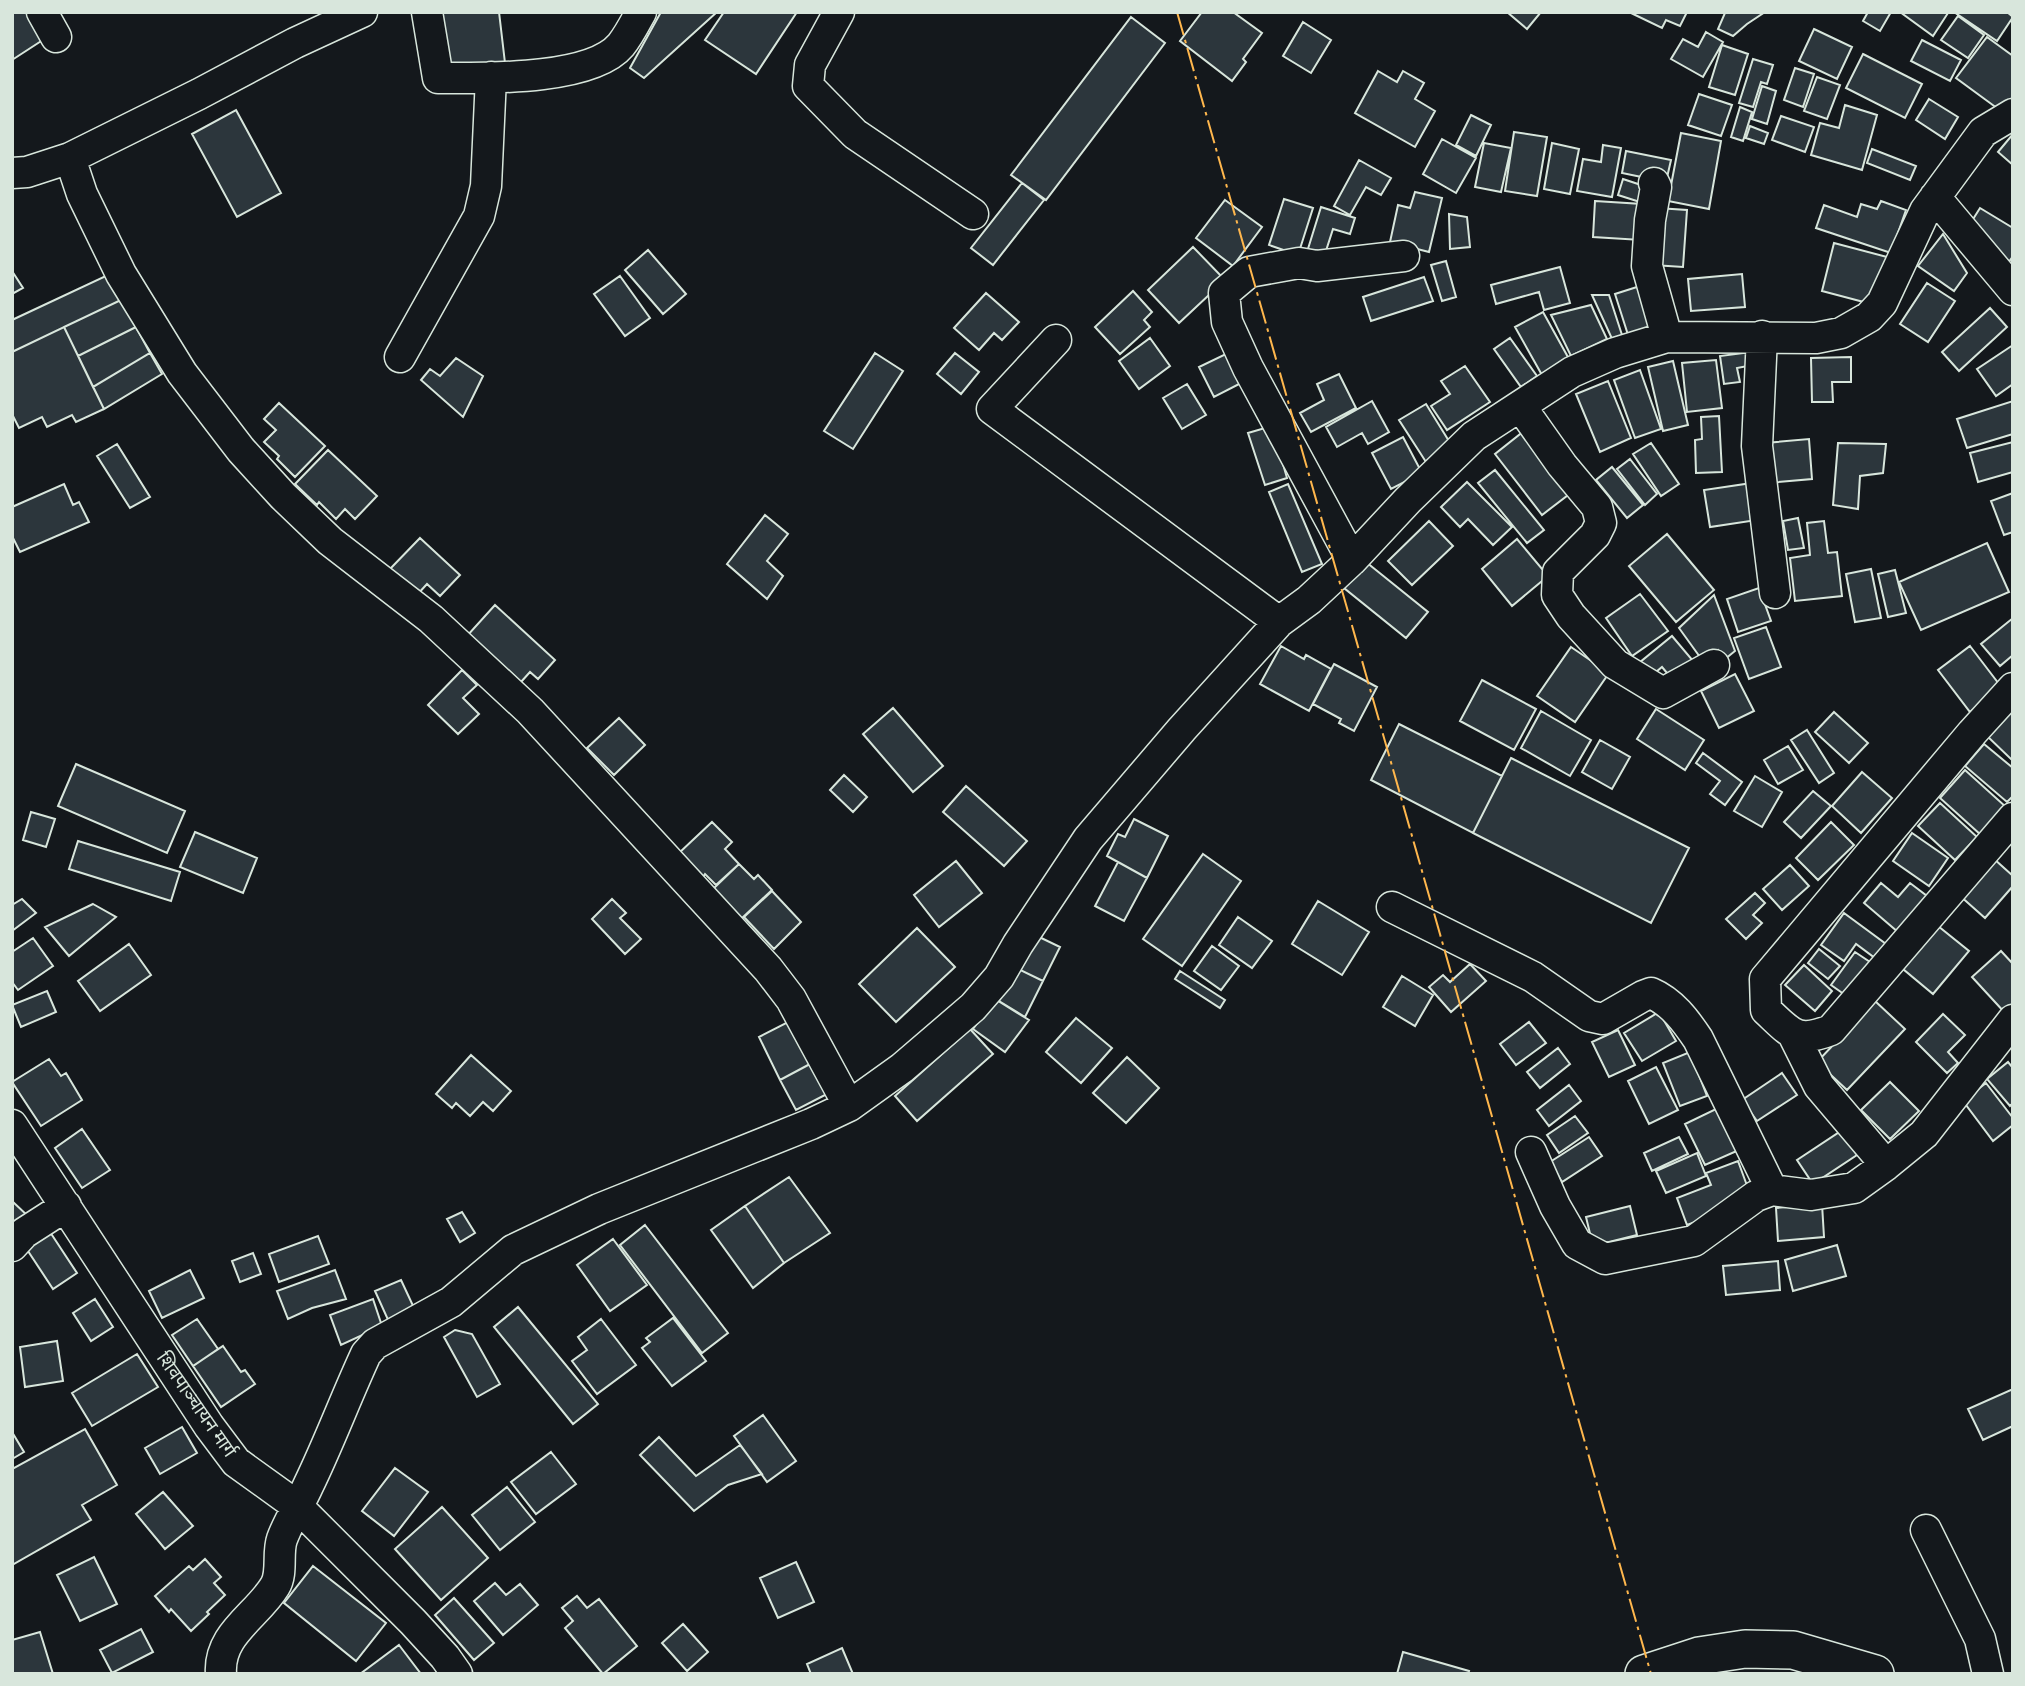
<svg xmlns="http://www.w3.org/2000/svg" width="2025" height="1686" font-family="'Archivo Narrow','Noto Sans Devanagari',sans-serif">
<style>
.building{fill:#2c363c;stroke:#d8e6dc;stroke-width:2}
.lines{fill:none;stroke-linecap:round;stroke-linejoin:round}
.minor-casing{stroke:#d8e6dc;stroke-width:33}
.tertiary-casing{stroke:#d8e6dc;stroke-width:40}
.minor{stroke:#14181c;stroke-width:30}
.tertiary{stroke:#14181c;stroke-width:37}
.power{stroke:#ffb74d;stroke-width:2;stroke-dasharray:24 5 3.5 5;stroke-linecap:butt}
.labels{text-anchor:middle;dominant-baseline:central;stroke-width:5;stroke-linejoin:round;paint-order:stroke}
.street-label{font-size:19px;fill:#d8e6dc;stroke:#14181c}
</style>
<rect width="100%" height="100%" fill="#14181c"/>
<path class="building" d="M38,12l14,22 -40,26v-47z
M441,12h58l6,51 -56,3z
M661,12h56l-73,66 -14,-10z
M724,12h73l-41,62 -51,-34z
M1202,12h31l29,21 -19,26 3,3 -14,19 -52,-40z
M1507,12h34l-14,17z
M1629,12h58l-7,14 -14,-6 -4,8z
M1724,12h41l-18,12 -14,12 -15,-7 7,-16z
M1868,12h23l-11,19 -17,-10z
M1900,12h47l1,1 -15,23z
M1954,12h53l6,5 -16,24z
M1958,16l26,19 -16,23 -27,-18z
M1131,17l34,26 -119,157 -35,-25z
M1303,22l28,18 -20,33 -28,-17z
M1814,29l38,18 -15,32 -38,-18z
M1706,32l17,10 -20,35 -32,-18 12,-20 15,8z
M1987,37l26,19v48l-8,10 -49,-36z
M1922,40l39,20 -11,21 -39,-20z
M1722,45l26,9 -13,41 -26,-8z
M1863,54l59,30 -17,34 -59,-30z
M1753,59l20,6 -6,19 -6,-2 -8,25 -14,-4z
M1795,68l19,6 -11,33 -19,-7z
M1378,71l19,11 6,-11 21,12 -9,16 20,12 -20,36 -60,-34z
M1817,77l23,8 -13,34 -23,-8z
M1762,86l14,5 -9,33 -15,-5z
M1699,94l33,11 -11,31 -33,-11z
M1929,99l29,18 -13,22 -29,-19z
M1845,105l32,10 -15,55 -51,-15 9,-32 19,5z
M1740,107l12,5 -9,29 -12,-4z
M236,110l45,83 -44,24 -45,-83z
M1471,115l20,10 -15,31 -20,-11z
M1781,116l33,11 -9,25 -33,-12z
M1750,126l18,7 -4,11 -18,-6z
M1514,132l33,5 -10,59 -32,-5z
M1681,133l40,8 -12,68 -41,-8z
M2013,134v31l-15,-13z
M1442,139l34,19 -20,35 -33,-19z
M1484,143l27,5 -10,44 -26,-5z
M1552,143l27,6 -9,45 -26,-5z
M1603,145l18,3 -9,49 -35,-6 6,-32 18,3z
M1872,149l44,17 -6,14 -43,-17z
M1626,151l45,9 -5,22 -44,-9z
M1359,160l32,18 -10,17 -15,-8 -16,28 -16,-9z
M1623,179l24,8 -4,16 -25,-8z
M1022,183l22,17 -51,65 -22,-17z
M1415,192l27,6 -13,54 -39,-10 8,-37 12,3z
M1284,199l29,9 -15,47 -29,-10z
M1225,200l37,27 -29,39 -37,-28z
M1595,201l47,3 -1,36 -48,-3z
M1881,201l25,9 -15,43 -75,-25 8,-23 33,12 4,-13 16,5z
M1321,207l34,11 -5,16 -17,-5 -9,28 -17,-5z
M1657,208l30,2 -4,57 -30,-2z
M1980,208l33,20v28l-9,13 -34,-45z
M1449,214l18,3 3,30 -20,2z
M1943,234l24,39 -13,18 -36,-25z
M1834,243l53,14 -12,48 -53,-14z
M1193,247l32,33 -46,43 -31,-33z
M648,250l38,44 -23,20 -38,-44z
M1446,261l10,36 -14,4 -11,-36z
M1560,267l10,36 -26,7 -5,-18 -43,12 -5,-19z
M12,271l11,17 -11,6z
M110,274l13,25 -111,53v-32z
M1742,274l3,33 -54,4 -3,-32z
M620,276l30,42 -25,18 -31,-42z
M1424,277l9,24 -62,20 -8,-24z
M1927,283l28,18 -27,41 -28,-18z
M1640,286l14,43 -25,9 -14,-44z
M1133,291l19,21 -8,8 6,7 -30,27 -25,-27z
M986,293l33,29 -17,18 -8,-7 -15,17 -25,-22z
M1592,295h17l14,43 -10,3z
M123,299l13,28 -58,29 -14,-29z
M1591,305l16,34 -36,17 -20,-41z
M1990,308l17,19 -48,44 -17,-19z
M1543,312l26,47 -27,16 -27,-48z
M64,327l40,82 -28,13 -4,-7 -25,12 -5,-10 -23,11 -7,-14v-62z
M136,327l14,26 -57,34 -15,-31z
M1150,338l20,28 -31,23 -20,-28z
M1510,338l27,38 -16,11 -27,-38z
M2013,345v39l-17,12 -19,-27z
M1230,352l15,29 -31,16 -15,-30z
M1751,352l2,13 -16,3 3,14 -16,2 -4,-28z
M150,353l12,21 -58,35 -11,-22z
M875,353l28,18 -50,78 -29,-18z
M955,353l24,19 -18,22 -24,-20z
M1851,357v25h-19l1,20h-21l-1,-44z
M456,358l27,18 -20,41 -42,-37 9,-11 10,7z
M1716,360l6,48 -35,4 -5,-49z
M1673,361l15,64 -25,6 -15,-64z
M1465,366l25,36 -43,28 -16,-24 19,-12 -9,-13z
M1640,370l21,59 -26,9 -21,-58z
M1339,374l17,34 -45,24 -11,-19 24,-13 -7,-16z
M1608,381l23,57 -31,14 -24,-58z
M1187,384l19,31 -24,14 -19,-31z
M1372,401l17,31 -21,12 -6,-11 -25,14 -11,-20z
M2013,401v33l-46,14 -10,-29z
M279,403l46,43 -30,31 -18,-18 2,-3 -15,-14 12,-12 -12,-11z
M1426,404l26,42 -26,16 -27,-42z
M1719,416l3,56 -26,1 -1,-33 7,-1 -1,-22z
M1272,426l15,52 -22,7 -17,-52z
M1524,431l48,61 -30,23 -47,-61z
M1403,437l19,36 -31,16 -19,-36z
M1809,439l3,40 -44,4 -3,-40z
M2013,442v30l-35,10 -8,-29z
M1651,443l28,41 -18,12 -28,-42z
M1838,443l48,1 -3,29 -23,3 -2,33 -25,-4z
M117,444l33,53 -20,11 -33,-52z
M328,450l49,46 -22,23 -10,-10 -9,10 -17,-17 -2,3 -22,-21z
M1630,459l27,35 -12,11 -28,-36z
M1612,467l31,38 -16,13 -31,-38z
M1495,470l49,60 -17,13 -49,-60z
M1467,482l45,45 -19,18 -25,-26 -8,8 -19,-20z
M1752,483l5,37 -47,7 -6,-37z
M64,484l9,21 6,-3 10,20 -69,30 -8,-16v-29z
M1288,484l34,80 -20,8 -33,-80z
M2013,493v39l-9,3 -13,-34z
M765,515l23,19 -21,27 16,15 -16,23 -40,-35z
M1798,518l6,30 -16,2 -5,-29z
M1429,521l24,25 -41,39 -24,-24z
M1824,521l4,32 9,-1 5,44 -47,5 -5,-43 20,-3 -3,-32z
M1667,534l47,56 -38,32 -47,-56z
M420,538l40,37 -20,21 -13,-12 -11,12 -27,-26z
M1517,539l31,37 -36,30 -30,-37z
M1987,543l22,49 -88,38 -22,-48z
M1366,562l62,50 -22,26 -62,-50z
M1871,569l10,49 -26,4 -9,-48z
M1895,570l11,43 -18,4 -10,-43z
M1759,588l12,33 -33,11 -11,-33z
M1640,594l28,37 -36,25 -26,-38z
M1714,595l21,56 -10,8 -7,-9 -13,14 -26,-36z
M495,605l60,55 -17,19 -8,-7 -9,10 -34,-31 -21,-14z
M2013,618v37l-13,11 -19,-22z
M1766,627l15,40 -32,12 -15,-41z
M1672,636l22,26 -22,17 -10,-12 -12,10 -11,-14z
M1281,646l23,13 2,-4 25,14 -22,42 -49,-27z
M1970,646l32,42 -32,24 -32,-42z
M1571,647l38,26 -34,49 -38,-26z
M1334,664l43,23 -23,44 -15,-8 2,-4 -28,-15z
M462,670l15,15 -14,13 16,16 -21,20 -30,-29z
M1735,674l19,37 -35,17 -18,-37z
M1482,680l54,29 -22,41 -54,-29z
M893,708l50,58 -30,26 -50,-58z
M1656,709l48,31 -19,30 -48,-31z
M2013,709v52l-27,-26z
M1541,711l50,29 -21,36 -49,-28z
M1834,712l34,31 -19,20 -34,-31z
M619,718l26,27 -31,30 -27,-27z
M1399,724l103,52 -29,57 -102,-53z
M1807,730l27,43 -15,10 -28,-43z
M1600,740l30,17 -18,32 -30,-17z
M1984,744l29,24v28l-6,6 -42,-36z
M1788,746l15,24 -25,14 -14,-24z
M1703,753l39,29 -17,23 -15,-11 10,-13 -24,-18z
M1511,758l178,90 -38,75 -178,-90z
M76,764l109,47 -18,42 -109,-47z
M1965,770l41,37 -25,28 -41,-37z
M1862,772l30,26 -31,35 -29,-27z
M844,775l23,22 -14,15 -23,-22z
M1755,776l27,16 -20,35 -28,-16z
M966,786l61,55 -23,25 -61,-54z
M1813,791l18,15 -30,32 -17,-16z
M1940,803l37,34 -22,23 -37,-34z
M31,812l24,7 -9,28 -23,-7z
M1134,819l34,17 -21,42 -40,-22 11,-22 7,3z
M712,822l20,20 -7,7 14,15 -23,21 -11,-11 -2,3 -24,-24z
M1831,822l23,23 -36,35 -22,-22z
M195,832l62,26 -14,35 -63,-26z
M1912,833l36,25 -19,28 -36,-25z
M78,841l102,31 -9,29 -102,-32z
M1203,854l38,27 -59,85 -39,-27z
M1993,858l20,18v10l-28,32 -26,-23z
M956,861l26,32 -43,34 -25,-32z
M1118,862l29,16 -23,43 -29,-15z
M739,864l15,15 4,-4 14,15 -31,29 -28,-30z
M1790,865l19,21 -27,24 -19,-21z
M1881,883l17,14 12,-14 17,13 -29,36 -34,-29z
M772,891l29,31 -27,27 -30,-32z
M1755,893l10,10 -12,12 9,8 -16,16 -20,-20z
M22,899l14,14 -24,18v-26z
M612,899l14,14 -6,5 21,21 -16,15 -33,-35z
M1318,901l51,31 -27,43 -50,-31z
M93,904l23,13 -47,39 -24,-29z
M1844,913l42,31 -11,14 -19,-14 -12,17 -23,-16z
M1238,917l34,24 -20,27 -33,-23z
M1938,926l31,25 -36,43 -30,-25z
M917,928l38,39 -59,55 -37,-38z
M1033,934l27,13 -17,34 -27,-13z
M33,938l20,28 -35,24 -6,-8v-30z
M129,944l22,31 -51,36 -22,-30z
M1212,946l27,20 -18,24 -27,-19z
M1819,949l21,17 -12,13 -20,-16z
M2001,951l12,13v43l-7,7 -34,-37z
M1855,952l18,12 -25,33 -17,-12z
M1470,964l16,17 -35,31 -22,-25 14,-12 7,7z
M1804,965l28,26 -17,20 -30,-26z
M1016,968l27,13 -18,36 -26,-16z
M1180,971l45,29 -5,8 -45,-29z
M1402,976l31,19 -18,31 -32,-19z
M47,991l9,21 -35,15 -9,-22z
M995,999l34,21 -24,32 -32,-23z
M1875,1001l30,28 -58,61 -30,-28z
M1659,1012l17,29 -34,20 -18,-28z
M1943,1014l22,21 -17,17 10,11 -11,10 -31,-31z
M1076,1018l36,30 -31,35 -35,-31z
M788,1022l22,42 -30,16 -21,-43z
M1529,1022l17,21 -30,22 -16,-21z
M970,1029l23,25 -76,67 -22,-25z
M1618,1030l17,35 -26,12 -17,-35z
M1558,1048l12,16 -30,24 -13,-16z
M1690,1052l17,44 -27,10 -17,-43z
M471,1055l40,36 -18,20 -10,-9 -13,14 -14,-13 -4,5 -16,-14z
M1127,1057l32,31 -33,35 -33,-30z
M49,1059l12,17 5,-3 16,27 -41,26 -29,-44z
M2008,1062l5,6v35l-3,3 -23,-27z
M810,1064l17,30 -31,16 -16,-30z
M1656,1067l22,43 -29,14 -21,-43z
M1782,1073l15,22 -40,26 -15,-21z
M1890,1082l29,29 -29,28 -29,-29z
M1986,1083l27,35v7l-20,16 -30,-40z
M1569,1085l12,16 -32,25 -12,-16z
M1718,1108l21,42 -34,15 -20,-41z
M1575,1116l13,17 -29,20 -12,-18z
M82,1129l28,41 -28,18 -27,-40z
M1841,1131l16,24 -44,29 -16,-24z
M1589,1137l13,19 -40,26 -12,-20z
M1679,1137l9,17 -36,17 -8,-18z
M1697,1153l9,23 -40,17 -10,-22z
M1738,1161l11,30 -11,15 -51,19 -10,-27 34,-13 -5,-12z
M789,1177l41,56 -46,30 -39,-57z
M12,1201l17,16 -17,18z
M1822,1204l2,33 -46,4 -2,-33z
M745,1206l39,57 -31,25 -42,-58z
M1630,1206l7,29 -44,11 -7,-29z
M462,1212l13,21 -15,9 -13,-23z
M645,1225l83,108 -26,20 -82,-108z
M50,1232l27,41 -24,16 -27,-41z
M318,1236l11,28 -50,18 -10,-28z
M613,1239l34,46 -37,26 -33,-46z
M1837,1245l9,31 -53,15 -8,-31z
M253,1253l8,21 -21,8 -8,-21z
M1778,1261l2,29 -54,5 -3,-29z
M190,1270l14,28 -42,20 -13,-27z
M335,1270l11,29 -34,9 -24,11 -11,-28z
M401,1280l14,30 -26,12 -14,-31z
M95,1299l18,28 -22,14 -18,-28z
M373,1299l9,27 -41,19 -11,-30z
M518,1307l80,97 -25,20 -79,-97z
M673,1318l33,43 -34,25 -30,-38 8,-6 -4,-4z
M197,1319l21,30 -25,17 -21,-31z
M601,1319l35,46 -39,29 -25,-33 15,-11 -9,-13z
M455,1330l17,4 28,50 -23,13 -33,-60z
M57,1341l6,40 -38,6 -5,-40z
M223,1346l18,26 4,-2 10,14 -34,23 -28,-41z
M137,1354l21,33 -66,39 -20,-33z
M2013,1389v37l-30,14 -15,-31z
M763,1415l33,46 -29,21 -33,-46z
M182,1427l15,26 -37,21 -15,-26z
M85,1429l32,56 -35,20 9,15 -79,45v-96z
M12,1432l12,20 -12,7z
M659,1437l37,39 44,-31 22,29 -34,11 -34,26 -54,-56z
M551,1452l25,32 -40,30 -25,-32z
M395,1468l33,24 -34,44 -32,-25z
M507,1487l28,35 -35,28 -28,-35z
M163,1492l30,34 -28,23 -29,-35z
M442,1507l46,51 -47,42 -46,-51z
M94,1557l23,47 -37,17 -23,-46z
M205,1559l16,18 -7,6 11,12 -18,17 2,2 -18,17 -20,-22 -2,3 -14,-16 34,-30 4,4z
M796,1562l18,40 -36,16 -18,-40z
M313,1566l73,57 -30,38 -72,-58z
M495,1583l11,12 14,-11 18,21 -35,30 -29,-34z
M577,1596l10,12 12,-9 38,47 -34,28 -38,-46 8,-7 -11,-13z
M454,1598l40,45 -20,17 -39,-45z
M683,1624l25,28 -21,19 -25,-28z
M141,1629l12,23 -41,21 -12,-23z
M40,1632l13,42h-41v-34z
M399,1645l22,29h-61z
M842,1648l11,26h-42l-4,-10z
M1403,1652l66,19 -1,3h-71z"/>
<g class="lines">
<g class="minor-casing">
<path id="minor" d="M42,12l14,25
M427,12l11,66c45,0 153,3 183,-33 8,-10 14,-22 20,-33
M839,12l-29,53 -2,21 47,48 118,80
M70,158l12,36 39,80 61,99 59,77 42,46 47,45 101,78 99,92 238,258 23,30 58,107
M12,173l15,-1 43,-14 129,-64 96,-51 67,-31
M1654,183l2,4 -6,33 -3,46 20,71
M1935,197l78,93
M1762,336l-5,110 18,147
M1056,340l-64,69 287,213
M400,357l79,-141 7,-30 5,-109
M1521,407l41,58 35,42 4,16 -6,12 -37,37 -1,23 14,21 44,48 48,29 51,-28
M1352,560l-104,-192 -21,-46 -3,-29 25,-21 50,-9 18,3 87,-10
M2013,688l-41,45 -207,246 1,31c25,23 30,34 65,20l182,-212
M1392,907l141,70 56,39 14,3 40,-23 8,-3c21,9 35,28 47,46l74,151
M1793,1034l26,52 67,79 38,-31 89,-114
M12,1125l197,301 27,36 61,44 116,116 32,35 12,17
M1531,1152l24,54 22,38 28,15 89,-18 62,-45 16,-6 39,5 43,-7 32,-23
M12,1246l12,-13 42,-27
M1926,1530l54,109 8,35
M221,1674c-3,-40 36,-58 54,-88 8,-13 2,-33 7,-47 7,-19 18,-35 26,-53 21,-43 38,-89 58,-132l9,-10 76,-42 62,-52 86,-41 212,-85 38,-18 53,-38 71,-61 26,-30 19,-33 70,-105 94,-110 97,-107 30,-22 43,-40 56,-60 66,-64 98,-64 43,-19 52,-16 149,1 25,-5 28,-16 13,-14 43,-92 58,-79 30,-18"/>
</g>
<g class="tertiary-casing">
<path id="tertiary" d="M1644,1674l55,-18 46,-7 48,1 82,24"/>
</g>
<use href="#minor" class="minor"/>
<use href="#tertiary" class="tertiary"/>
<path class="power" d="M1177,12l474,1662"/>
</g>
<g class="labels">
<g class="street-label">
<text transform="translate(197 1404) rotate(55)">शिवपाञ्चायन मार्ग</text>
</g>
</g>
<rect width="2025" height="1686" fill="none" stroke="#d8e6dc" stroke-width="28"/>
</svg>
